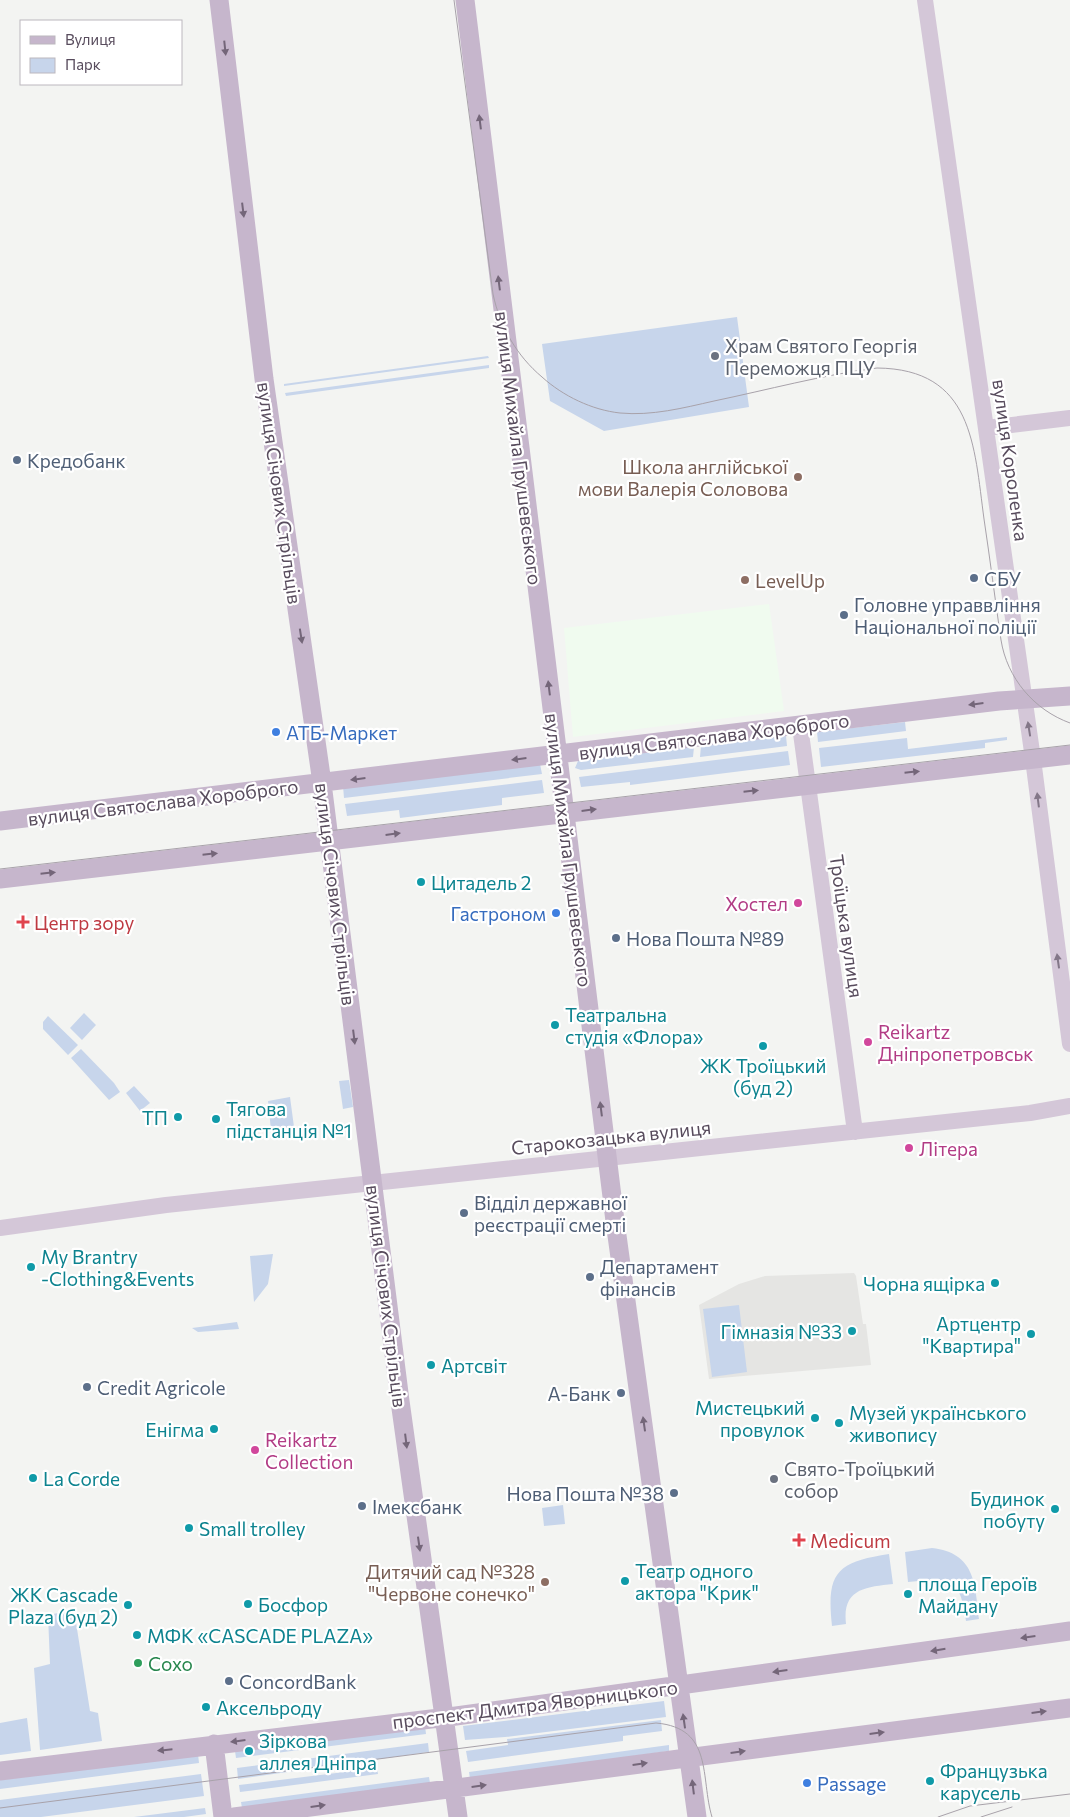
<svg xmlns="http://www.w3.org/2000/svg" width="1070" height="1817" font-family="Commissioner,sans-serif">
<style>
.commercial{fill:#f0fbef}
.education{fill:#e5e5e3}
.green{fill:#c7d5eb}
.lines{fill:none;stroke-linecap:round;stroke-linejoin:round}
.secondary{stroke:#d4c7d8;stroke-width:16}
.primary{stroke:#c6b6cc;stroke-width:19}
.tram{stroke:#a8a2aa;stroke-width:1}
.oneway{fill:#746679}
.oneway2{fill:#837788}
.worship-dot{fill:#6b7280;stroke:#fff;stroke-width:2}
.service-dot{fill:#5c6f8a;stroke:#fff;stroke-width:2}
.education-dot{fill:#8d6e63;stroke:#fff;stroke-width:2}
.shop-dot{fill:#3f7fe0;stroke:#fff;stroke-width:2}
.culture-dot{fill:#0f9aa8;stroke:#fff;stroke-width:2}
.hotel-dot{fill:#d1479c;stroke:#fff;stroke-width:2}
.health-dot{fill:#e0444e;stroke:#fff;stroke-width:2}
.leisure-dot{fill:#2e9e5b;stroke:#fff;stroke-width:2}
.labels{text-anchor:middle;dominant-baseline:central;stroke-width:4.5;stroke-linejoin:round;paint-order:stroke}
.worship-label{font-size:19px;fill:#5b616d;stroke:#fff;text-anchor:start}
.street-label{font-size:19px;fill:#584c5d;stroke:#fff}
.service-label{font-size:19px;fill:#4e5e75;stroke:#fff;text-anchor:start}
.education-label{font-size:19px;fill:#785e54;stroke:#fff;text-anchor:end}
.shop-label{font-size:19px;fill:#366cbe;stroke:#fff;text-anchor:start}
.culture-label{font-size:19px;fill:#0d838f;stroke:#fff;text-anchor:start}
.hotel-label{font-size:19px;fill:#b23c85;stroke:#fff;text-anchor:start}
.health-label{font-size:19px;fill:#be3a42;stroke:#fff;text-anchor:start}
.leisure-label{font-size:19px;fill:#27864d;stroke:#fff;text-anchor:start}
</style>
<rect width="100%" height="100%" fill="#f3f4f2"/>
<path class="commercial" d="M769,604l15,107 -211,26 -9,-109z"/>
<path class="education" d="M854,1273l2,3 7,48h3l5,41 -162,14 -10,-74 40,-21 26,-8z"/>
<path class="green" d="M737,317l12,90 -145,24 -54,-30 -8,-57z
M488,356l1,2 -205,28v-2z
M489,365v3l-203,28 -1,-3z
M905,722l1,9 -88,11 -1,-10z
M786,736l1,10 -87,11 1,-11z
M1007,737v3l-22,3v5l-164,19 -2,-19 88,-10 1,11z
M694,747l-1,10 -112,13 -6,-2 3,-7z
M788,751l2,14 -160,20v-3l-49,5 -2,-10z
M540,764l2,10 -198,24 -1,-12z
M542,780l2,13 -42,5v7l-102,13 -1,-8 -52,6 -2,-12z
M84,1013l12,12 -14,15 -12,-12z
M48,1016l30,29 -10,10 -25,-26v-7z
M81,1049l33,34 6,9 -11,8 -38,-42z
M349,1080l4,27 -10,2 -4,-28z
M134,1086l16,17 -10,8 -14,-18z
M290,1097l4,30 -23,3 -3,-29z
M273,1254l-5,30 -14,18 -4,-46z
M739,1305l8,67 -35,5 -9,-68z
M237,1322l2,7 -41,3 -6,-4z
M563,1505l2,19 -21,2 -2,-18z
M932,1548c43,5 43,35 47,71l-13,2c-6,-45 -16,-44 -58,-39l-3,-30z
M889,1554l4,30c-28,3 -51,5 -47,40l-14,2c-6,-54 5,-64 57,-72z
M74,1610l16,101 8,2 4,28 -62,9 -6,-82 16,-4 -2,-49z
M664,1701l2,16 -161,20 -40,3 -2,-14z
M27,1718l4,33 -31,4v-32z
M661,1720l1,11 -39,5v5l-155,21 -2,-11 42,-6 -1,-6z
M425,1726l1,8 -190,24 -1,-7z
M428,1743l1,9 -191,27 -1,-11z
M669,1745v6l-199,28 -1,-7z
M198,1754l1,9 -199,26v-9z
M377,1768l1,6 -138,18 -1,-7z
M201,1774l3,22 -163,21h-41v-17z
M429,1777l1,6 -188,25 -1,-6z
M205,1808l1,6 -22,3h-50z"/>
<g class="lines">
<path class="secondary" d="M925,0l108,759 37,285
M986,428l84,-10
M800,726l55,406
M0,1228l166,-23 864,-92 40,-7"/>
<path class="primary" d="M219,0l45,379 58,404 78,618 58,416
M465,0l150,1221 82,596
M0,821l999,-120 71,-5
M0,879l1070,-124
M214,1744l9,73
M0,1771l456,-55 614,-85
M234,1817l836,-109"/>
<path class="tram" d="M454,0l39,294c7,33 24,62 49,83 21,19 50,33 78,36 32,3 63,-5 94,-12 53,-11 108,-26 163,-33 96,1 97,77 107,151 6,40 11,80 17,121 6,38 33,70 69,83
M0,869l1070,-124
M0,1808l656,-85c58,5 44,55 56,94
M938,1817l32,-11 100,-12
M981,1817l31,-10"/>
</g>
<defs><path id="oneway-solid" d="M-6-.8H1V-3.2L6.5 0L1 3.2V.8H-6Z" transform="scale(1.25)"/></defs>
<g class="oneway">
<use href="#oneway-solid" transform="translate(225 48) rotate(84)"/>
<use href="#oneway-solid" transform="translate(480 122) rotate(-97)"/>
<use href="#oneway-solid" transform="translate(243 210) rotate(83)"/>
<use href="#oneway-solid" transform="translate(499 283) rotate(-97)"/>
<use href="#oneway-solid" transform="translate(301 636) rotate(81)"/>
<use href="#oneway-solid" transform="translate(549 688) rotate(-97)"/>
<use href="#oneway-solid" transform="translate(976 704) rotate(173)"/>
<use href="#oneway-solid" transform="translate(519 759) rotate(173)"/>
<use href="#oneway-solid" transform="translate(912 772) rotate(-6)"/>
<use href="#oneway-solid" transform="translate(358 779) rotate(173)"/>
<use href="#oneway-solid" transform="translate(751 791) rotate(-6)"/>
<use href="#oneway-solid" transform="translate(589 810) rotate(-7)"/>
<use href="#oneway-solid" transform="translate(393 834) rotate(-7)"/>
<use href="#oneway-solid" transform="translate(210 854) rotate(-6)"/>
<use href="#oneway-solid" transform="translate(48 873) rotate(-6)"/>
<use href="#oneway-solid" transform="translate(354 1037) rotate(83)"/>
<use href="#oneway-solid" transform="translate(601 1109) rotate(-97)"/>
<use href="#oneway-solid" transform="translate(644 1424) rotate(-98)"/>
<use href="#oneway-solid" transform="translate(406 1441) rotate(83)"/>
<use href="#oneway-solid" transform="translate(419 1544) rotate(82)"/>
<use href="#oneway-solid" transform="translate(1028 1637) rotate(172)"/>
<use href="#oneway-solid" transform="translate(938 1650) rotate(171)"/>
<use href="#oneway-solid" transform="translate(780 1671) rotate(172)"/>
<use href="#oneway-solid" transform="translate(1039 1712) rotate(-7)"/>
<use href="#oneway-solid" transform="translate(684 1721) rotate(-98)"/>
<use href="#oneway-solid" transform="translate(877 1733) rotate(-7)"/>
<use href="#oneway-solid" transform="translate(238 1741) rotate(173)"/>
<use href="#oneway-solid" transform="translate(165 1750) rotate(174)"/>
<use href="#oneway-solid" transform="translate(738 1752) rotate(-8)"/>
<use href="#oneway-solid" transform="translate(640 1764) rotate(-8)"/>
<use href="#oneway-solid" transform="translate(479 1786) rotate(-8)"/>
<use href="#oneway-solid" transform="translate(693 1787) rotate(-97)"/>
<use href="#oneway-solid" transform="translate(318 1806) rotate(-8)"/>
</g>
<g class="oneway2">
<use href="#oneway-solid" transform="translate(1029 729) rotate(-99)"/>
<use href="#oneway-solid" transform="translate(1038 800) rotate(-97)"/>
<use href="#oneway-solid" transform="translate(1058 961) rotate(-98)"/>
</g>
<g class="worship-dot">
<circle cx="715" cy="356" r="5"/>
<circle cx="774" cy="1479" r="5"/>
</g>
<g class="service-dot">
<circle cx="17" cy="460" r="5"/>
<circle cx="974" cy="578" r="5"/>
<circle cx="844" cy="615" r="5"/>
<circle cx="616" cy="938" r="5"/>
<circle cx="464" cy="1213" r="5"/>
<circle cx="590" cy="1277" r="5"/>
<circle cx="87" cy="1387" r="5"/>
<circle cx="621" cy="1393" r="5"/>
<circle cx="674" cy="1493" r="5"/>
<circle cx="362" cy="1506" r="5"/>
<circle cx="229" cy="1681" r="5"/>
</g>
<g class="education-dot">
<circle cx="798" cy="477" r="5"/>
<circle cx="745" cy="580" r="5"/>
<circle cx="545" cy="1582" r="5"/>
</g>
<g class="shop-dot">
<circle cx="276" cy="732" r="5"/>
<circle cx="556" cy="913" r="5"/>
<circle cx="807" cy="1783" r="5"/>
</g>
<g class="culture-dot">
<circle cx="421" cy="882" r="5"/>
<circle cx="555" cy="1025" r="5"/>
<circle cx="763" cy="1046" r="5"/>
<circle cx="178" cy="1117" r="5"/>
<circle cx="216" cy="1119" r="5"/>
<circle cx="31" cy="1267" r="5"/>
<circle cx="995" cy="1283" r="5"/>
<circle cx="852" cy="1331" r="5"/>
<circle cx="1031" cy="1334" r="5"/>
<circle cx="431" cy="1365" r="5"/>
<circle cx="815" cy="1418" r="5"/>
<circle cx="839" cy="1423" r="5"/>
<circle cx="214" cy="1429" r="5"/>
<circle cx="33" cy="1478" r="5"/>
<circle cx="1055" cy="1509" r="5"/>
<circle cx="189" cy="1528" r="5"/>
<circle cx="625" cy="1581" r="5"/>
<circle cx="908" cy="1594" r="5"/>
<circle cx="248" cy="1604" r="5"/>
<circle cx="128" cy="1605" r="5"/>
<circle cx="137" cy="1635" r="5"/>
<circle cx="206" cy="1707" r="5"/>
<circle cx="249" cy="1751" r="5"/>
<circle cx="930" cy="1781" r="5"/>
</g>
<g class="hotel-dot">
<circle cx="798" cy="903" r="5"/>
<circle cx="868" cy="1042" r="5"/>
<circle cx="909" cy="1148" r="5"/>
<circle cx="255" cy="1450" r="5"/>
</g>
<g class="health-dot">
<path d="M20.5 914.5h5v5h5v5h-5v5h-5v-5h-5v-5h5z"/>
<path d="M796.5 1532.5h5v5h5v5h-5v5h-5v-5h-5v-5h5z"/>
</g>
<circle class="leisure-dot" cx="138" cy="1663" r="5"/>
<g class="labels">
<g class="worship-label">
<text x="725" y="345">Храм Святого Георгія<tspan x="725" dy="22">Переможця ПЦУ</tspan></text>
<text x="784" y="1468">Свято-Троїцький<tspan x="784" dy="22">собор</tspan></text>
</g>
<g class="street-label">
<text transform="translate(519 448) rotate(83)">вулиця Михайла Грушевського</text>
<text transform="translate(1011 460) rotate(82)">вулиця Короленка</text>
<text transform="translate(280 493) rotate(82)">вулиця Січових Стрільців</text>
<text transform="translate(714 736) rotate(-7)">вулиця Святослава Хороброго</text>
<text transform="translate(163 802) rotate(-7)">вулиця Святослава Хороброго</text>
<text transform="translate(569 850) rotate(83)">вулиця Михайла Грушевського</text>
<text transform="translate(336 894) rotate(83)">вулиця Січових Стрільців</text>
<text transform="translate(847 926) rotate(82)">Троїцька вулиця</text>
<text transform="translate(611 1137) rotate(-6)">Старокозацька вулиця</text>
<text transform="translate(387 1296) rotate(83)">вулиця Січових Стрільців</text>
<text transform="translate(535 1704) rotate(-7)">проспект Дмитра Яворницького</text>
</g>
<g class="service-label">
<text x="27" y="460">Кредобанк</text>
<text x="984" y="578">СБУ</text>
<text x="854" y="604">Головне управвління<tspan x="854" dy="22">Національної поліції</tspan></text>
<text x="626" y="938">Нова Пошта №89</text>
<text x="474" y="1202">Відділ державної<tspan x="474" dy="22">реєстрації смерті</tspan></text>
<text x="600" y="1266">Департамент<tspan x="600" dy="22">фінансів</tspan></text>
<text x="97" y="1387">Credit Agricole</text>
<text x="611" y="1393" text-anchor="end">А-Банк</text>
<text x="664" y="1493" text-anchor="end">Нова Пошта №38</text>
<text x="372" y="1506">Імексбанк</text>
<text x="239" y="1681">ConcordBank</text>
</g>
<g class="education-label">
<text x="788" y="466">Школа англійської<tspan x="788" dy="22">мови Валерія Соловова</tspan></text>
<text x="755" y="580" text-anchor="start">LevelUp</text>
<text x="535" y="1571">Дитячий сад №328<tspan x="535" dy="22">"Червоне сонечко"</tspan></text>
</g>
<g class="shop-label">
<text x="286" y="732">АТБ-Маркет</text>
<text x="546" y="913" text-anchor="end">Гастроном</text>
<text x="817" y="1783">Passage</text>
</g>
<g class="culture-label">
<text x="431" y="882">Цитадель 2</text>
<text x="565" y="1014">Театральна<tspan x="565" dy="22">студія «Флора»</tspan></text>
<text x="763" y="1065" text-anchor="middle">ЖК Троїцький<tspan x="763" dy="22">(буд 2)</tspan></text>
<text x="226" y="1108">Тягова<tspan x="226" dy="22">підстанція №1</tspan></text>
<text x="168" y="1117" text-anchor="end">ТП</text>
<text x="41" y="1256">My Brantry<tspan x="41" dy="22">-Clothing&amp;Events</tspan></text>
<text x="985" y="1283" text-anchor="end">Чорна ящірка</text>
<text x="1021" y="1323" text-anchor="end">Артцентр<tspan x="1021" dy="22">"Квартира"</tspan></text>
<text x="842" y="1331" text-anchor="end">Гімназія №33</text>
<text x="441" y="1365">Артсвіт</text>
<text x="805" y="1407" text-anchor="end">Мистецький<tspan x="805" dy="22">провулок</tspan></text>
<text x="849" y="1412">Музей українського<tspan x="849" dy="22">живопису</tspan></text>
<text x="204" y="1429" text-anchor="end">Енігма</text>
<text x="43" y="1478">La Corde</text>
<text x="1045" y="1498" text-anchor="end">Будинок<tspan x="1045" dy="22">побуту</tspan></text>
<text x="199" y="1528">Small trolley</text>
<text x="635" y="1570">Театр одного<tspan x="635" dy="22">актора "Крик"</tspan></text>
<text x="918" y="1583">площа Героїв<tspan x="918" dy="22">Майдану</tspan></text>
<text x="118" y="1594" text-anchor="end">ЖК Cascade<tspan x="118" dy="22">Plaza (буд 2)</tspan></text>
<text x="258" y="1604">Босфор</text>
<text x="147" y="1635">МФК «CASCADE PLAZA»</text>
<text x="216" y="1707">Аксельроду</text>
<text x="259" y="1740">Зіркова<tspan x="259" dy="22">аллея Дніпра</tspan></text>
<text x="940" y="1770">Французька<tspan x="940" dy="22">карусель</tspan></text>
</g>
<g class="hotel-label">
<text x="788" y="903" text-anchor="end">Хостел</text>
<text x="878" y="1031">Reikartz<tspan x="878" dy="22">Дніпропетровськ</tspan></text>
<text x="919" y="1148">Літера</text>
<text x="265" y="1439">Reikartz<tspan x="265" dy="22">Collection</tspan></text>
</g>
<g class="health-label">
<text x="34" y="922">Центр зору</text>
<text x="810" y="1540">Medicum</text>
</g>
<g class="leisure-label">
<text x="148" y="1663">Сохо</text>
</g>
</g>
<rect x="20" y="20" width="162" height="65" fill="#ffffff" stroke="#bcb7be"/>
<rect x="30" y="36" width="25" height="8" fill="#c6b6cc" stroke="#bcb7be"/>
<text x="65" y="45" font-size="15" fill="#584c5d">Вулиця</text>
<rect x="30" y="58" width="25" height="15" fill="#c7d5eb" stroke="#bcb7be"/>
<text x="65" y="70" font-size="15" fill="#584c5d">Парк</text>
</svg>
